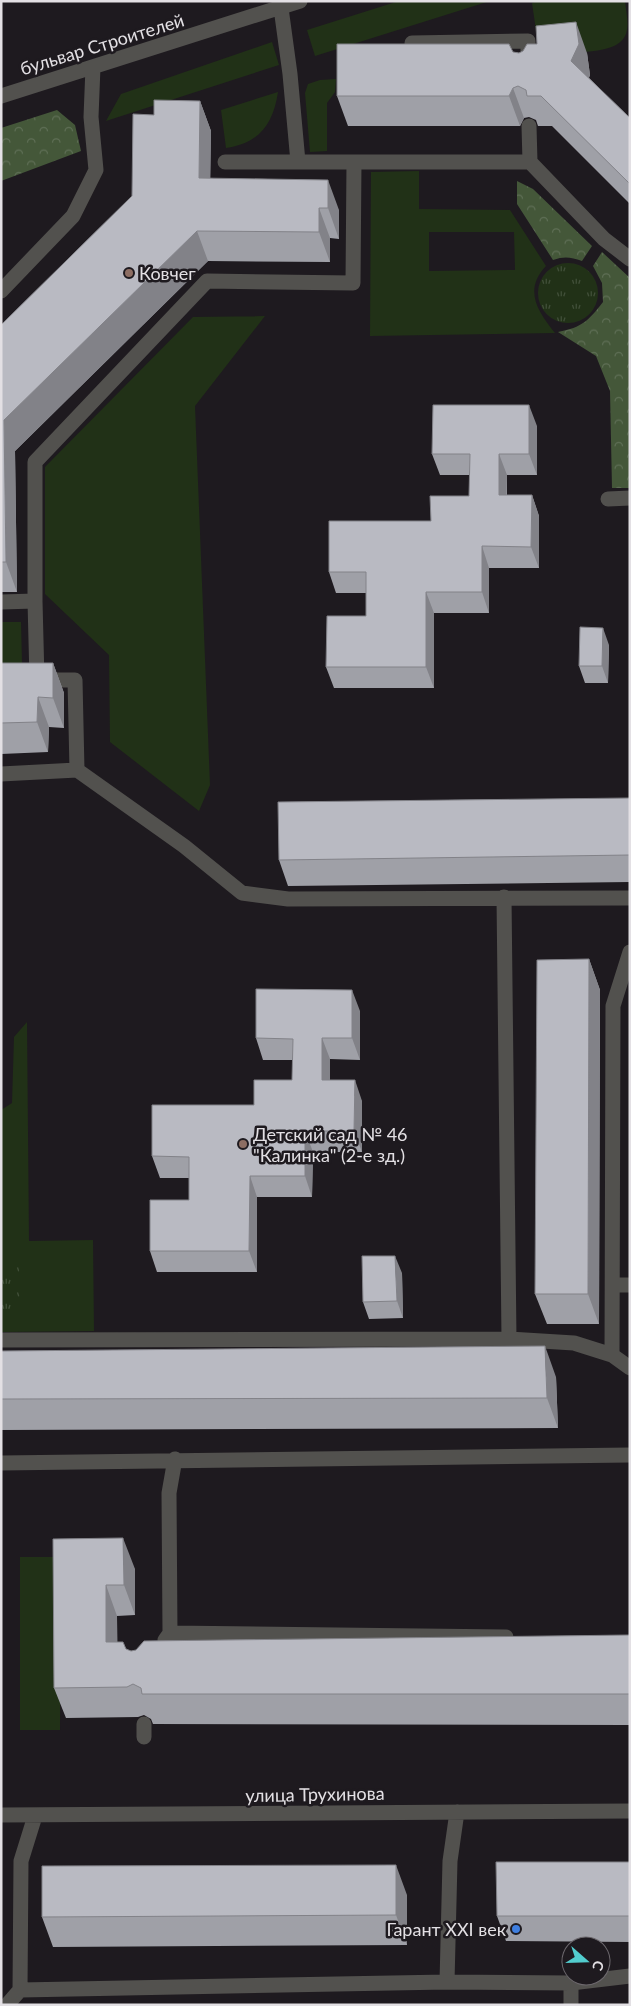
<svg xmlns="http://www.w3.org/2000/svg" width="631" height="2006" font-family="Lato,sans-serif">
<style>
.grass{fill:#213117;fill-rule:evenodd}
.forest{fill:url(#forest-crowns)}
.park{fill:url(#park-tufts)}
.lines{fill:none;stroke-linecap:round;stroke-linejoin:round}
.minor{stroke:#52514e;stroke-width:15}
.wall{fill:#9fa0a7}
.shaded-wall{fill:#828288}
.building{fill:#b9bac2;stroke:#828288}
.education-dot{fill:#8d6e63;stroke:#1e1a1f;stroke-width:2}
.shop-dot{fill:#3f7fe0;stroke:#1e1a1f;stroke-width:2}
.labels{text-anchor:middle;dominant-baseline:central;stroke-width:5;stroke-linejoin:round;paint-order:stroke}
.street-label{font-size:18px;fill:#e3e0e4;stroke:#1e1a1f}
.poi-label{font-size:18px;fill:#e3e0e4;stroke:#1e1a1f;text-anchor:start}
</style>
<defs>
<pattern id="forest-crowns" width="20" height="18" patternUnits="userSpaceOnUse" patternTransform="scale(1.25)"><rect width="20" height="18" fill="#445739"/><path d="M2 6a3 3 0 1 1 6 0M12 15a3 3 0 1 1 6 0" fill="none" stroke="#5f6f56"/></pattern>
<pattern id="park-tufts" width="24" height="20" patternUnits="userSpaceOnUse" patternTransform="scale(1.25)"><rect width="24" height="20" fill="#213117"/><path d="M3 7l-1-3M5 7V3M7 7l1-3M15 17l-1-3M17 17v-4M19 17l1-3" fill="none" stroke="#414f39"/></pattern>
</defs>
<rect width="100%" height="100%" fill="#1e1a1f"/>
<path class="grass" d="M399,1h91l-175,55 -8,-26z
M538,1h87c1,11 5,26 0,35 -11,22 -65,15 -86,15l-7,-48z
M272,42l7,23 -173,56 15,-27z
M336,79l-1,13 -8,11v48l-17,1 -5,-59 3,-9 12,-4z
M278,92c-5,33 -19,51 -52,56l-5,-38z
M419,171v38l91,1 36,56c-23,24 -8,46 9,67l-185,3 1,-164zM429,232h85l1,38 -86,1z
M265,316l-70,90 15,379 -11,26 -89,-69 -1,-87 -64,-61v-127l148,-150z
M1,622h20l1,41 -21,1z
M27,1022l2,219 64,-1 1,91 -93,1v-222l11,-7 2,-66z
M20,1557h41l-1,173h-40z"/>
<path class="forest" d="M57,110l18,15 6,26 -80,30v-53z
M517,181l16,8 59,57 -10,15c-11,-4 -18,-5 -29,-1l-36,-56z
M602,252l28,26v210h-18l-2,-97 -14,-35 -38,-24c25,-5 30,-11 45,-30l-1,-19 -9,-17z"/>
<path class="park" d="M538 293a30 30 0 1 1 60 0a30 30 0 1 1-60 0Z
M1,1265h18l1,51 -19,1z"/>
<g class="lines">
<path class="minor" d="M281,8l9,66 8,88h232l74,77 26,20
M412,43l116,-2v22
M1,96l299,-95
M529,126l1,36
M225,162h73
M1,291l72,-75 23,-46 -5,-53 2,-50
M608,499l22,-1
M35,601l2,79
M1,602l34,-1v-139l172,-181 146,2 1,-121
M1,680h74l2,90 -76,4
M77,770l107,76 58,47 46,6 342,-1
M504,897l5,442 65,4 38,12
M630,952l-17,54 -1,349 18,13
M613,1285h17
M1,1340l508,-1
M1,1463l629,-8
M170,1633l336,4
M165,1640l5,-7 -1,-140 6,-34
M144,1737v-13
M1,1815l629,-4
M447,1982l3,-121 7,-49
M571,1983v22
M20,1990l1,-129 14,-45
M7,2005l13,-15 427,-8 124,1 59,-7"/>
</g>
<path class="wall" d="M537,44l50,9 3,22 -1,3 41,40v86l-78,-78h-14l-2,-6 -7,-3 -5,1 -4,8h-172l-11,-30 176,-44 6,1z
M200,101l11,30 -1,47 129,32v29l-9,-1v24l-122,-1 -193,190 2,141h-16v-267l131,-129 22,-81z
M537,426v49h-30v20h25l7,21v52h-50v45h-55v75h-100l-8,-21 40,-51v-23h-30l-7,-21 102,-51 38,-25 1,-21h-30l-8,-21z
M609,645l-1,38h-23l-6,-17z
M1,663h52l11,30v35l-15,-1 -1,25 -47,2z
M630,798v84l-342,4 -9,-26z
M589,959l11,31 -1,334h-52l-12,-30z
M360,1011v49l-30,-1v21l32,21v51h-49l-1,45h-55v75h-100l-7,-21 39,-51v-22h-29l-8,-22 102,-51 38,-25 1,-20h-30l-7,-22z
M402,1273l1,45 -34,1 -6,-17z
M1,1351l555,26 2,51 -557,2z
M53,1539l82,30v46l-18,1v26l9,7 5,2 499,-16v90l-477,-1 -2,-5 -7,-4 -6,2 -72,1 -12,-30z
M630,1862v80l-124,-1 -9,-25z
M407,1895v50l-354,2 -11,-30z"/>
<path class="shaded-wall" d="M576,22l11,31 3,22 -8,16 -11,-30z
M513,88l11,30 -4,8 -11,-30z
M200,101l11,30 -1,77 -11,-30z
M328,180l11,30v29l-11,-31z
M319,208l11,30v24l-11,-30z
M197,231l11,30 -193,190 2,141 -11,-30 -2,-142z
M529,405l8,21v49l-8,-21z
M499,454l8,21 -1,41 -7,-21z
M532,495l7,21v52l-8,-21z
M482,546l7,22v45l-7,-21z
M426,592l8,21v75l-8,-21z
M603,628l6,17 -1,38 -6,-17z
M53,663l11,30v35l-11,-30z
M38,697l11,30 -1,25 -11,-30z
M589,959l11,31 -1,334 -11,-30z
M352,990l8,21v49l-8,-22z
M322,1038l8,21v42l-8,-21z
M355,1080l7,21v51l-8,-21z
M305,1131l8,21 -1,45 -7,-21z
M250,1176l7,21v75l-8,-21z
M395,1256l7,17 1,45 -6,-17z
M545,1346l11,31 2,51 -11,-30z
M123,1538l12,31v46l-11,-30z
M106,1585l11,31 1,56 -12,-30z
M396,1865l11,30v50l-11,-30z"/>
<path class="building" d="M576,22l3,22 -8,17 59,57v66l-89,-88h-14l-1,-6 -8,-4 -5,2 -4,8h-172v-52h172l4,8 6,1 4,-2 4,-7h10l-1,-18z
M154,100l46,1 -1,77 129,2v28h-9v24l-122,-1 -193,189 2,142h-5v-237l131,-129 1,-82 21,1z
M433,405h96v49h-30v41h33l-1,52 -49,-1v46h-56v75h-100l1,-51h39v-44h-37v-51h102l-1,-25h39l1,-42h-38z
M580,627l23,1 -1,38h-23z
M1,663h52v35l-15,-1 -1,25 -36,1z
M630,798v57l-351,5 -1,-58z
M589,959l-1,335h-53l2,-334z
M256,989l96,1v48h-30v42h33l-1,51h-49v45h-55l-1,75h-99v-51h39v-43l-37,-1v-51h102v-25h38l1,-41 -37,-1z
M362,1256h33l2,45 -34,1z
M545,1346l2,52 -546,1v-48z
M123,1538l1,47h-18v57h17l3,7 5,2 5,-1 8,-9 486,-6v59h-488l-1,-6 -8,-4 -6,3 -73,1 -1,-149z
M496,1862h134v54h-133z
M396,1865v50l-354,2v-51z"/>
<g class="education-dot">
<circle cx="129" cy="273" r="5"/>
<circle cx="243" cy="1144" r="5"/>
</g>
<circle class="shop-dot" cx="516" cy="1929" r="5"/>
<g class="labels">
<g class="street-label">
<text transform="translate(102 44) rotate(-17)">бульвар Строителей</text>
<text transform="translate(315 1794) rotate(-1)">улица Трухинова</text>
</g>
<g class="poi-label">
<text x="139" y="273">Ковчег</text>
<text x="253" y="1134">Детский сад № 46<tspan x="253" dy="21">"Калинка" (2-е зд.)</tspan></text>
<text x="506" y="1929" text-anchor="end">Гарант XXI век</text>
</g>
</g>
<rect width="631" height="2006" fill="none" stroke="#e3e0e4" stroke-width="5"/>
<g transform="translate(586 1961) rotate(110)"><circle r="24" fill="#1e1a1f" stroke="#6d696e"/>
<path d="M0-4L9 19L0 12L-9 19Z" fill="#52cdce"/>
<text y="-8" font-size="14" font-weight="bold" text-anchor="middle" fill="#e3e0e4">С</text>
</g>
</svg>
